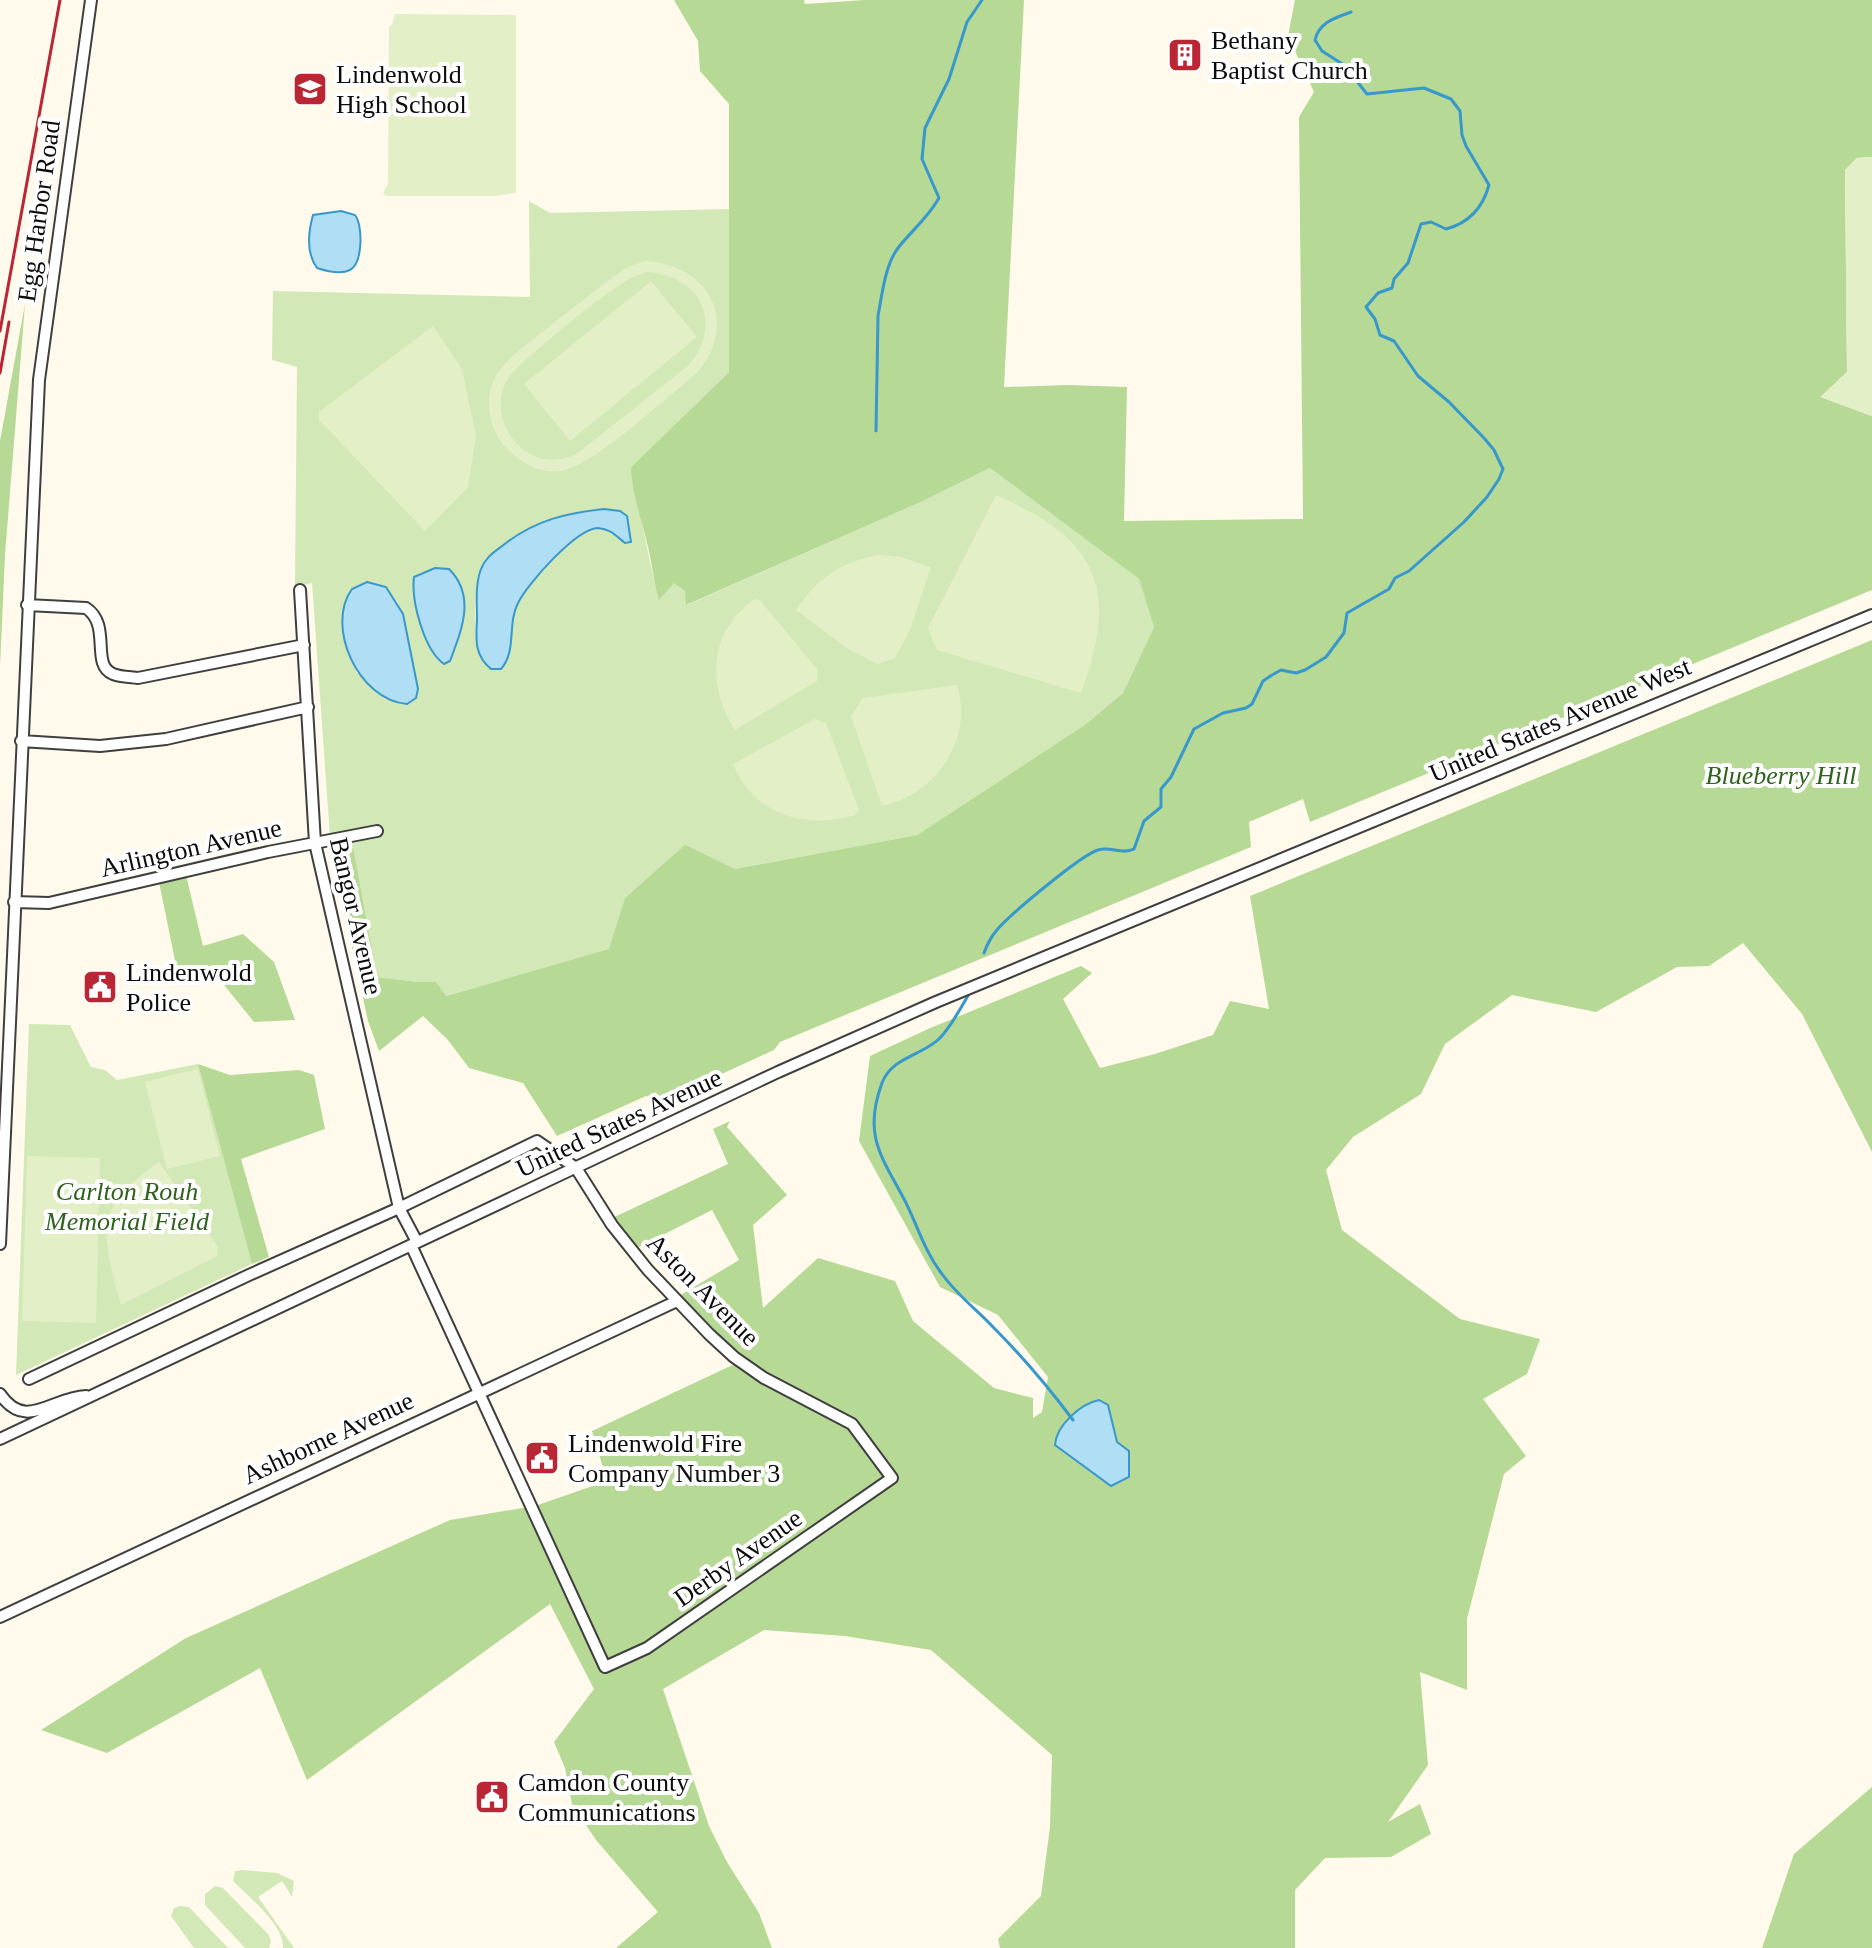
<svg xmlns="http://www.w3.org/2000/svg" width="1872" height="1948" font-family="'Times New Roman',serif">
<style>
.green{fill:#d2e8b6;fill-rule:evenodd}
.forest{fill:#b6d995}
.pitch{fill:#e3efc7;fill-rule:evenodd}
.water{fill:#b0def5;stroke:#3897cb;stroke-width:2}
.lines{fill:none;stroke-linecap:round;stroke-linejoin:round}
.stream{stroke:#3897cb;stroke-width:3}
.minor-casing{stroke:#3f3f3f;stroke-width:14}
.minor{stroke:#fff;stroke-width:10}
.rail{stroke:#ba2633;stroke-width:3}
.labels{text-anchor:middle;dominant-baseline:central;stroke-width:8;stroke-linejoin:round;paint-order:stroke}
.poi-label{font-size:26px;fill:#0c0c0c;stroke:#fff;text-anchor:start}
.street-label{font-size:26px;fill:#0c0c0c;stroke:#fff}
.park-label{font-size:26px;font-style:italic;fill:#2f621d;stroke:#fff}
</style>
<rect width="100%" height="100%" fill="#fffaeb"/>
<path class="green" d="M529,201l21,12 181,-4 -2,163 -98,95c10,44 16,89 28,132l15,-17 11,9 2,14 234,-103 69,-34 149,111 15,48 -31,66 -37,31 -169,111 -182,34 -50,-23 -60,52 -15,51 -165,47 -9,-14h-18l-41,-5 -25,-135 -21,9 -19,-268 -17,4 2,-220 -25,-7 1,-69 257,6zM613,509l12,4v30c-11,-8 -18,-17 -33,-14 -19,4 -67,58 -75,76 -7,16 -5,33 -8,50l-33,-13c0,-21 -3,-47 3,-68 4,-14 13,-20 24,-28 38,-29 63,-33 110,-37zM435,568l14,1c16,15 16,28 15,49l-41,15 -10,-45 5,-14zM352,589l45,12 10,28 11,60 -61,-16c-11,-25 -22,-60 -5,-84z
M29,1024l41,1 21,42 14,3 12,10 81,-16 54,200 -236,111z
M242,1870l35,3 17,8 -2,16 -10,-16 -24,16 36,51h-11c2,-22 -34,-51 -50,-67l2,-10z
M215,1886l8,2 46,47 2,6 -2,7h-24l-40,-43v-11z
M180,1906l9,1 39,41h-34l-23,-32 3,-8z"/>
<path class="forest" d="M674,0h130l1,4 60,-4h159l-20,387 64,-2 59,2 -3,134 179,-2 -4,-402 15,-25 -26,-56 7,-36h577v157l-15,1 -12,12 2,202 -26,25 51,19v174l-562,232 -7,-23 -54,23 2,25 -471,195 -6,8 -111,51 -17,-5 -89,40 -34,-53 -54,-15 -21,-28 -25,-24 -44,35 -11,-30 -37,-170 21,-10 25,136 41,5h18l10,14 163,-47 16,-51 60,-53 50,24 182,-34 169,-111 37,-31 31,-66 -15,-48 -149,-111 -69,34 -235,103 -1,-14 -11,-8 -15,17c-6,-20 -7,-39 -12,-57 -6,-26 -15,-49 -16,-76l98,-95v-268l-29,-33 -2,-30z
M25,304l-20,251 -5,112v-226z
M1872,640v512l-70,-138 -59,-71 -34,23 -32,1 -81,45 -84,-17 -67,49 -24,50 -68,43 -27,33 16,60 118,89 80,20 -13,35 -44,25 43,57 -22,18 -37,145v71l-47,-18 8,93 -40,57 32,-18 11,30 -40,23 -66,1 -30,32v58h-295l-2,-9 43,-43 9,-69 2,-72 -121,-105 -86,-14 -81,-6 -101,59 46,137 18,36 32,51 13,35h-156l42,-36 -62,-72 -24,-36 -7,-36 -11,-26 40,-53 -44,-85 -243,176 -47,-112 -153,85 -66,-23 145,-92 264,-118 85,-14 72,-25 -15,-50 149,-70 -67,-62 65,-39 -27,-50 -81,41 -21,-32 118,-55 -15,-35 17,-8 -3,6 60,68 -34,30 10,83 55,-50 77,23 18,40 81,67 39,10v20l9,-6 6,-35 -50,-62 -58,-28 -81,-146 11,-85 58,-27 153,-63 11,7 -29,26 37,69 55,-14 58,-19 17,-34 39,8 -19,-113z
M185,871l18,75 40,-12 31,28 21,58 -41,2 -34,-42h-41l-21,-103z
M198,1064l32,11 69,-5 15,5 11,54 -84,30 28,98 -17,7z
M1872,1787v161h-110l32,-94z"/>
<path class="pitch" d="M395,14l121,1v178l-22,3h-108l-3,-3 5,-10 1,-157 3,-1z
M1872,157v259l-52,-19 27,-25 -2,-202 12,-12z
M645,261c65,4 95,61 52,112 -30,24 -98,88 -132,97 -20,5 -40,-4 -55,-18 -21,-19 -28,-54 -13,-78 11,-17 29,-28 44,-41 24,-19 48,-38 72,-56l13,-9zM647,272c53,3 77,51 42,93l-114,90c-10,3 -20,6 -31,4 -32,-6 -54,-47 -38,-77 9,-18 103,-92 123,-103 6,-3 12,-5 18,-7z
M651,281l46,56 -127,104 -46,-57z
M433,326l29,43 14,67 -8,51 -43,44 -106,-111v-8z
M996,495c102,44 124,94 85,198l-144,-43 -9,-22z
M880,555l21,2 30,10 -21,63 -15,28 -17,6 -30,-15 -52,-39c21,-32 46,-49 84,-55z
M755,599l5,1 58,70 -1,11 -82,49c-29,-44 -26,-100 20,-131z
M957,685c17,54 -21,110 -75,121l-31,-90 12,-18z
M815,719l11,4 33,87 -4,5c-50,15 -101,0 -122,-51z
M198,1069l22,87 -53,13 -22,-87z
M27,1156l73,2 -4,165 -74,-2z
M159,1162l59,85 -1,9 -96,49c-6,-22 -19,-66 -13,-87 7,-23 32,-43 51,-56z"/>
<path class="water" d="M341,211l14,4c8,10 8,48 -5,55 -10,5 -24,1 -33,-2 -11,-15 -9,-35 -4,-53z
M604,509l16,2 7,5 4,26 -6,1c-9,-7 -14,-14 -27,-15 -21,0 -71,56 -80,75 -11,21 -1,48 -17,66h-10c-17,-14 -15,-30 -14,-50 0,-16 -2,-34 4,-50 5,-13 15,-18 25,-26 30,-23 61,-30 98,-34z
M435,568l14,1c27,27 13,60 1,92l-6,3c-20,-14 -33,-63 -30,-87z
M367,582l19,5 17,27 15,75 -2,9 -9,6c-49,-4 -82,-78 -55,-115z
M1099,1400l9,5 9,37 12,9v26l-18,9 -56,-41c1,-19 25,-41 44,-45z"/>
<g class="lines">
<path class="stream" d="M876,431l2,-115c4,-21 7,-51 20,-68 14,-18 29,-29 41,-50l-17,-39 3,-31 24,-49 18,-57 15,-22
M984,953c3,-8 7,-16 12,-22 12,-15 85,-76 102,-81 12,-4 24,5 36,-1l10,-28 17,-14v-18l10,-12 23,-48 29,-16 23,-5 6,-4 11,-23 9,-6 9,-5 15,3 9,-3 21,-13 18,-24 3,-20 42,-24 6,-11 14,-7 55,-49 23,-25 12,-18 4,-10 -9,-19 -10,-12 -35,-36 -31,-26 -24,-35 -14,-6 -5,-16 -9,-12 12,-14 14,-5 2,-9 14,-16 13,-39 10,-2 15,7c23,-6 37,-22 43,-44l-23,-39 -4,-11 -2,-24 -9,-12 -27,-11 -57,6 -23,-29 -22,-14 -7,-11c4,-18 20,-22 36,-28
M969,994c-9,15 -18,33 -30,45 -18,17 -47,18 -57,44 -20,54 1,75 24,120 12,24 19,49 36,71 15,21 34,35 51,53 29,29 56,61 80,93"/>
<g class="minor-casing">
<path id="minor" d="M300,590l15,253 84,365 18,34
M27,605l59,3c26,17 4,57 27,66 7,3 18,3 25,4l166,-33
M21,741l79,5 66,-7 142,-32
M14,902l35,1 219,-51 109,-21
M0,1244l39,-864 52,-380
M29,1379l220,-104 150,-67 138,-67 39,27 36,57 36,45 61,64 25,23 30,21 88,46 40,54 -245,170 -42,19 -194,-422
M0,1394c26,38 52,3 86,2
M0,1439l778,-367 158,-70 936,-387
M0,1617l677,-316"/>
</g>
<use href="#minor" class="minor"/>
<path class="rail" d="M0,331l60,-331
M0,373l9,-51"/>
</g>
<defs>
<g id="building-square" transform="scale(1.8)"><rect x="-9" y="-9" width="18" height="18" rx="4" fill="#ba2633" stroke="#fff"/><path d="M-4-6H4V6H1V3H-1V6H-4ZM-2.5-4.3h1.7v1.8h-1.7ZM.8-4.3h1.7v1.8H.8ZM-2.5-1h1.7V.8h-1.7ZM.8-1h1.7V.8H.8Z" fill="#fff"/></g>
<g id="school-square" transform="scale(1.8)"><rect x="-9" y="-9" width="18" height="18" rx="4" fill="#ba2633" stroke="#fff"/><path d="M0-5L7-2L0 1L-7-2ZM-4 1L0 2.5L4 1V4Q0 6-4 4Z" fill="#fff"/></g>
<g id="civic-square" transform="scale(1.8)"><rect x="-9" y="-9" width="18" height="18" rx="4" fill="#ba2633" stroke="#fff"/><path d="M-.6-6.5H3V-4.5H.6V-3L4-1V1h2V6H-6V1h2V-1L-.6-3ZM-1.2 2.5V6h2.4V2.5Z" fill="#fff"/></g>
</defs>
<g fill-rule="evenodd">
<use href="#building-square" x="1185" y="55"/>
<use href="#school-square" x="310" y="89"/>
<use href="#civic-square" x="100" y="987"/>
<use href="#civic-square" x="542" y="1458"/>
<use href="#civic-square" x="492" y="1797"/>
</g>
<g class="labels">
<g class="poi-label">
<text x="1211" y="40">Bethany<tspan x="1211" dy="30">Baptist Church</tspan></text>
<text x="336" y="74">Lindenwold<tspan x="336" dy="30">High School</tspan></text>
<text x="126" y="972">Lindenwold<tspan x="126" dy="30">Police</tspan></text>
<text x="568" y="1443">Lindenwold Fire<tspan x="568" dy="30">Company Number 3</tspan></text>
<text x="518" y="1782">Camdon County<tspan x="518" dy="30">Communications</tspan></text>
</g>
<g class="street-label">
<text transform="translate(39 211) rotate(-82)">Egg Harbor Road</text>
<text transform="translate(1560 720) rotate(-23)">United States Avenue West</text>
<text transform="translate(191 848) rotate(-13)">Arlington Avenue</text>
<text transform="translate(356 916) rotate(77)">Bangor Avenue</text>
<text transform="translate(619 1123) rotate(-25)">United States Avenue</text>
<text transform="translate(703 1290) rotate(45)">Aston Avenue</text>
<text transform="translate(328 1438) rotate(-25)">Ashborne Avenue</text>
<text transform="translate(738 1558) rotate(-35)">Derby Avenue</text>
</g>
<g class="park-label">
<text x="1781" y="775">Blueberry Hill</text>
<text x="127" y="1191">Carlton Rouh<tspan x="127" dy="30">Memorial Field</tspan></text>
</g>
</g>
</svg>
